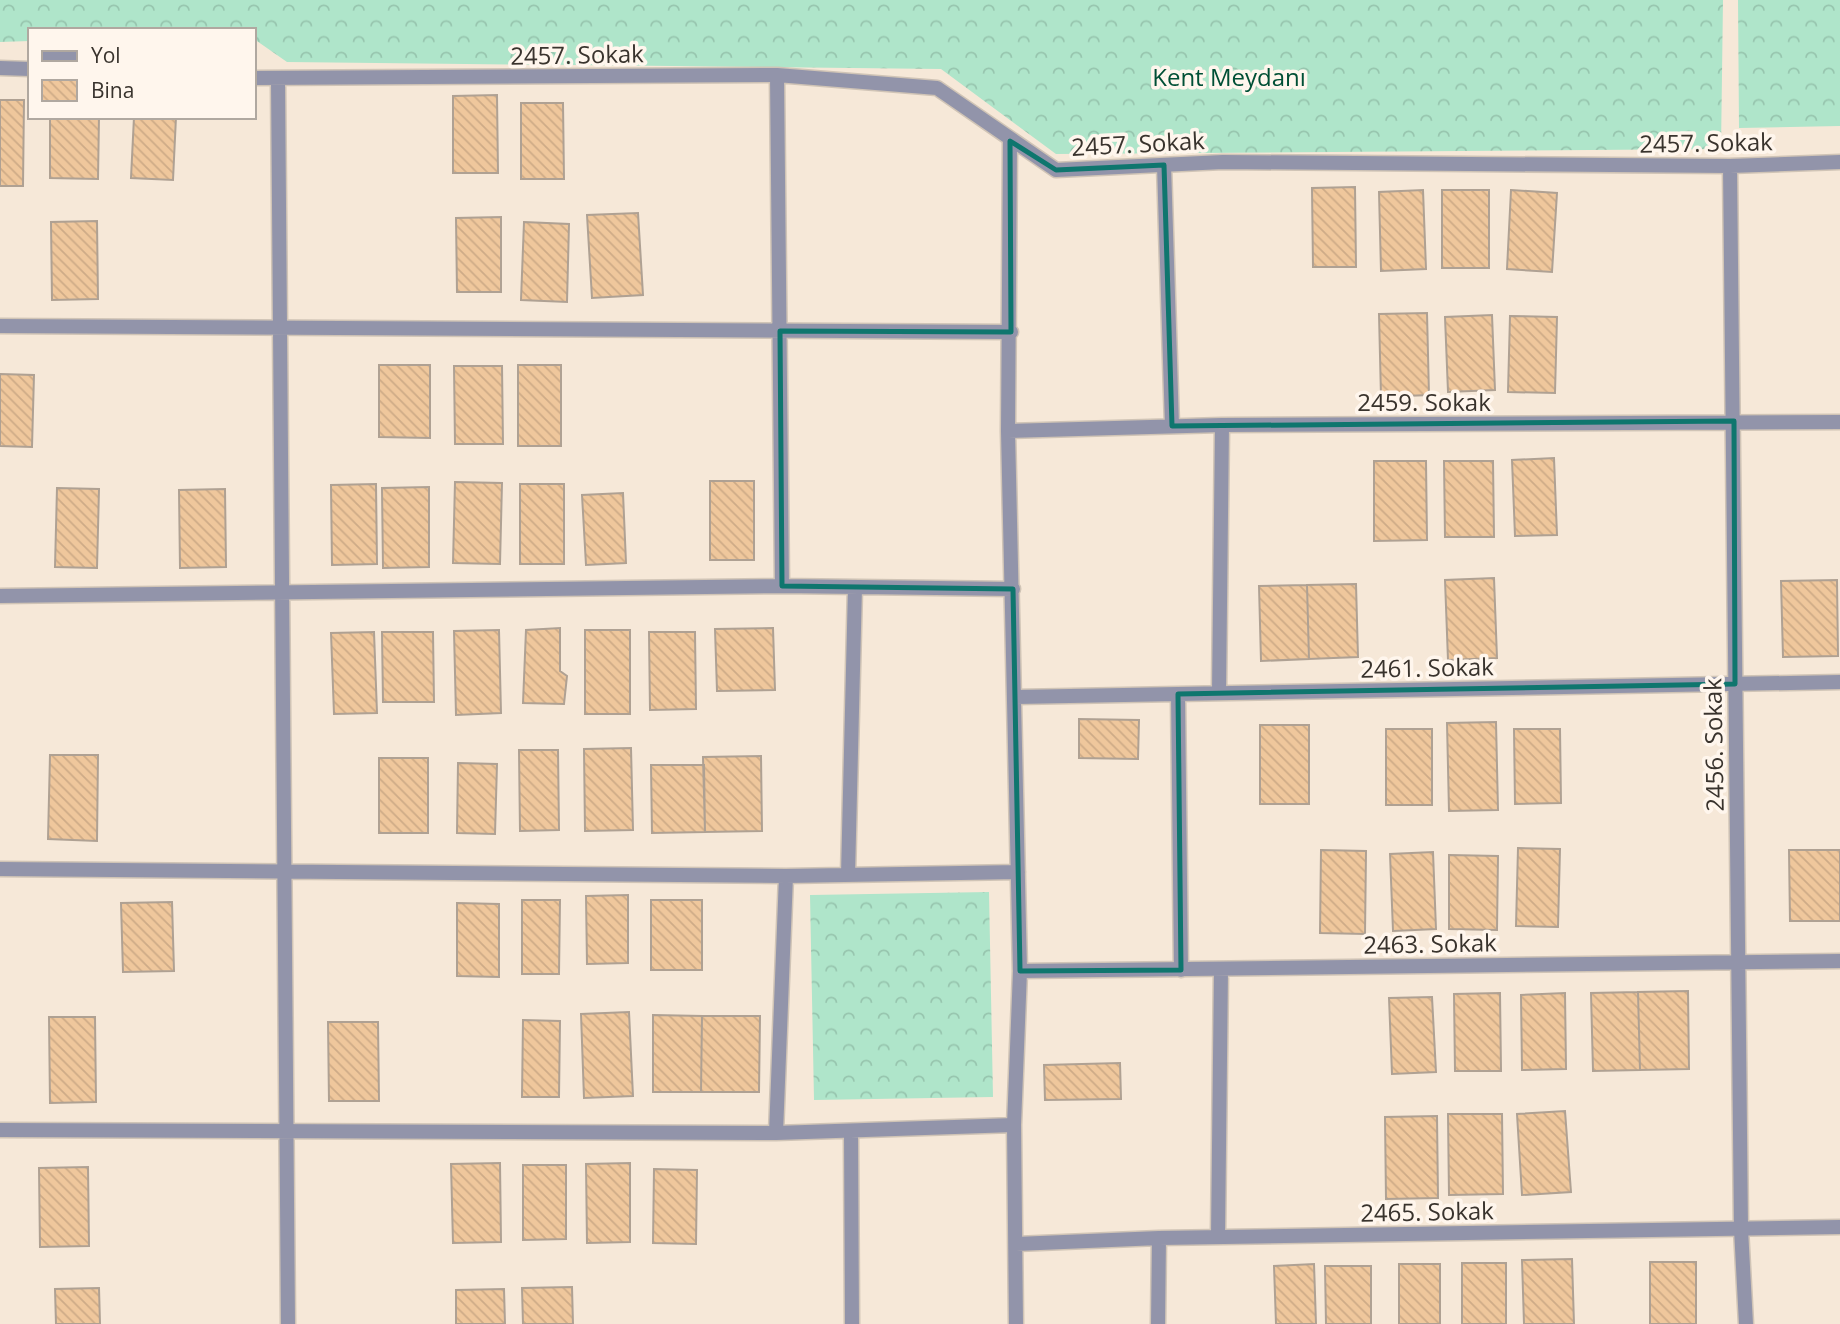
<svg xmlns="http://www.w3.org/2000/svg" width="1840" height="1324" font-family="'Open Sans',sans-serif">
<style>
.forest{fill:url(#forest-crowns)}
.building{fill:url(#building-back-hatch);stroke:#afa193;stroke-width:2}
.lines{fill:none;stroke-linecap:round;stroke-linejoin:round}
.minor-casing{stroke:#d0c4b6;stroke-width:17}
.minor{stroke:#9294aa;stroke-width:14}
.marked{fill:none;stroke:#0f766e;stroke-width:5;stroke-linejoin:round}
.labels{text-anchor:middle;dominant-baseline:central;stroke-width:7;stroke-linejoin:round;paint-order:stroke}
.street-label{font-size:24px;fill:#39332d;stroke:#fff6ed}
.park-label{font-size:24px;fill:#004f35;stroke:#fff6ed}
</style>
<defs>
<pattern id="forest-crowns" width="20" height="18" patternUnits="userSpaceOnUse" patternTransform="scale(1.75)"><rect width="20" height="18" fill="#afe5ca"/><path d="M2 6a3 3 0 1 1 6 0M12 15a3 3 0 1 1 6 0" fill="none" stroke="#97c5ae"/></pattern>
<pattern id="building-back-hatch" width="6" height="6" patternUnits="userSpaceOnUse" patternTransform="scale(1.75)"><rect width="6" height="6" fill="#efc79c"/><path d="M-1 5l2 2M0 0l6 6M5-1l2 2" fill="none" stroke="#ceab87"/></pattern>
</defs>
<rect width="100%" height="100%" fill="#f6e8d8"/>
<path class="forest" d="M0,0h1723l-2,149 -665,5 -115,-85 -654,-7 -33,-23v-9h-224v11l-30,1z
M1738,0h102v126l-101,2z
M989,892l4,205 -179,3 -4,-205z"/>
<path class="building" d="M497,95l1,78h-45v-77z
M0,100h24l-1,86h-23z
M521,103h42l1,76h-43z
M50,117h49l-1,62 -48,-1z
M134,117h42l-3,63 -42,-2z
M1355,187l1,80h-43l-1,-79z
M1423,190l3,79 -45,2 -2,-79z
M1442,190h47v78h-47z
M1511,190l46,3 -5,79 -45,-3z
M638,213l5,82 -51,3 -5,-83z
M501,217v75h-44l-1,-74z
M97,221l1,78 -46,1 -1,-78z
M524,222l45,2 -2,78 -46,-2z
M1427,313l2,82 -48,2 -2,-83z
M1492,315l3,75 -47,2 -3,-75z
M1510,316l47,1 -2,76 -47,-1z
M379,365h51v73l-51,-1z
M518,365h43v81h-43z
M454,366h48l1,78h-48z
M0,374l34,1 -2,72 -32,-1z
M1554,458l3,77 -42,1 -3,-76z
M1374,461h52l1,79 -53,1z
M1444,461h49l1,76h-49z
M710,481h44v79h-44z
M455,482l47,1 -2,81 -47,-1z
M376,484l1,80 -45,1 -1,-80z
M520,484h44v80h-44z
M429,487v80l-46,1 -1,-80z
M57,488l42,1 -2,79 -42,-1z
M225,489l1,78 -46,1 -1,-78z
M623,493l3,70 -40,2 -4,-70z
M1494,578l3,80 -49,2 -3,-80z
M1837,580l1,76 -55,1 -2,-76z
M1356,584l2,73 -49,2 -2,-74z
M1307,585l2,74 -48,2 -2,-75z
M560,628v43l7,5 -3,28 -41,-1 3,-73z
M773,628l2,62 -58,1 -2,-62z
M499,630l2,83 -45,2 -2,-84z
M585,630h45v84h-45z
M374,632l3,81 -43,1 -3,-81z
M382,632h51l1,70h-51z
M649,632h46l1,77 -46,1z
M1079,719l60,1 -1,39 -59,-1z
M1496,722l2,88 -49,1 -2,-88z
M1260,725h49v79h-49z
M1386,729h46v76h-46z
M1514,729h46l1,74 -46,1z
M631,748l2,82 -48,1 -1,-82z
M519,750h39l1,80 -39,1z
M50,755h48l-1,86 -49,-2z
M761,756l1,75 -57,1 -2,-75z
M379,758h49v75h-49z
M458,763l39,1 -2,70 -38,-1z
M651,765h53l1,67 -53,1z
M1518,848l42,1 -2,78 -42,-1z
M1321,850l45,1 -1,83 -45,-1z
M1789,850h51v71h-50z
M1433,852l3,77 -43,2 -3,-77z
M1449,855l49,1 -1,74 -48,-1z
M628,895v68l-41,1 -1,-68z
M522,900h38l-1,74h-37z
M651,900h51v70h-51z
M172,902l2,69 -51,1 -2,-69z
M457,903l42,1v73l-42,-1z
M1688,991l1,78 -49,1 -2,-78z
M1638,992l2,78 -47,1 -2,-78z
M1500,993l1,78h-46l-1,-77z
M1565,993l1,76 -44,1 -1,-75z
M1432,997l4,75 -44,2 -3,-76z
M629,1012l4,84 -49,2 -3,-84z
M653,1015l49,1 -1,76h-48z
M702,1016h58l-1,76h-58z
M49,1017h46l1,85 -46,1z
M523,1020l37,1 -1,76h-37z
M328,1022h50l1,79h-50z
M1120,1063l1,36 -76,1 -1,-35z
M1565,1111l6,81 -49,3 -5,-81z
M1448,1114h54l1,80 -54,1z
M1437,1116l1,82 -52,1 -1,-82z
M500,1163l1,79 -48,1 -2,-79z
M630,1163v79l-43,1 -1,-79z
M523,1165h43v74l-43,1z
M88,1167l1,79 -49,1 -1,-79z
M654,1169l43,1 -1,74 -43,-1z
M1572,1259l2,65h-50l-2,-64z
M1650,1262h46v62h-46z
M1462,1263h44v61h-44z
M1314,1264l2,60h-40l-2,-58z
M1399,1264h41v60h-41z
M1325,1266h46v58h-45z
M572,1287l1,37h-50l-1,-36z
M99,1288l1,36h-44l-1,-35z
M504,1289l1,35h-49v-34z"/>
<g class="lines">
<g class="minor-casing">
<path id="minor" d="M0,68l30,1
M777,75l5,511
M254,78l523,-3 160,13 119,82 167,-8 507,4 110,-4
M278,80l10,1244
M1010,141l-2,290 12,540 -6,154 2,199
M1164,165l8,261
M1730,166l11,1063 5,95
M0,326l1011,6
M1008,431l214,-6 618,-3
M0,596l782,-10 231,3
M1219,693l3,-268
M1178,694l3,276
M1015,697l825,-15
M0,869l786,7 232,-4
M848,875l7,-288
M1020,971l820,-10
M0,1130l776,3 238,-8
M851,1132l1,192
M776,1133l10,-257
M1218,1237l3,-268
M1016,1244l143,-6 681,-11
M1158,1324l1,-86"/>
</g>
<use href="#minor" class="minor"/>
</g>
<path class="marked" d="M1010,141l46,29 108,-5 8,261 562,-5 1,263 -557,10 3,276 -161,1 -7,-382 -231,-3 -2,-255 231,1z"/>
<g class="labels">
<g class="street-label">
<text transform="translate(577 54) rotate(-1)">2457. Sokak</text>
<text transform="translate(1706 142) rotate(-1)">2457. Sokak</text>
<text transform="translate(1138 143) rotate(-3)">2457. Sokak</text>
<text x="1424" y="401">2459. Sokak</text>
<text transform="translate(1427 667) rotate(-1)">2461. Sokak</text>
<text transform="translate(1713 745) rotate(-91)">2456. Sokak</text>
<text transform="translate(1430 943) rotate(-1)">2463. Sokak</text>
<text transform="translate(1427 1211) rotate(-1)">2465. Sokak</text>
</g>
<g class="park-label">
<text x="1229" y="76">Kent Meydanı</text>
</g>
</g>
<rect x="28" y="28" width="228" height="91" fill="#fff6ed" stroke="#b0a8a0" stroke-width="2"/>
<rect x="42" y="51" width="35" height="10" fill="#9294aa" stroke="#b0a8a0" stroke-width="2"/>
<text x="91" y="63" font-size="21" fill="#39332d">Yol</text>
<rect x="42" y="80" width="35" height="21" fill="url(#building-back-hatch)" stroke="#b0a8a0" stroke-width="2"/>
<text x="91" y="98" font-size="21" fill="#39332d">Bina</text>
</svg>
